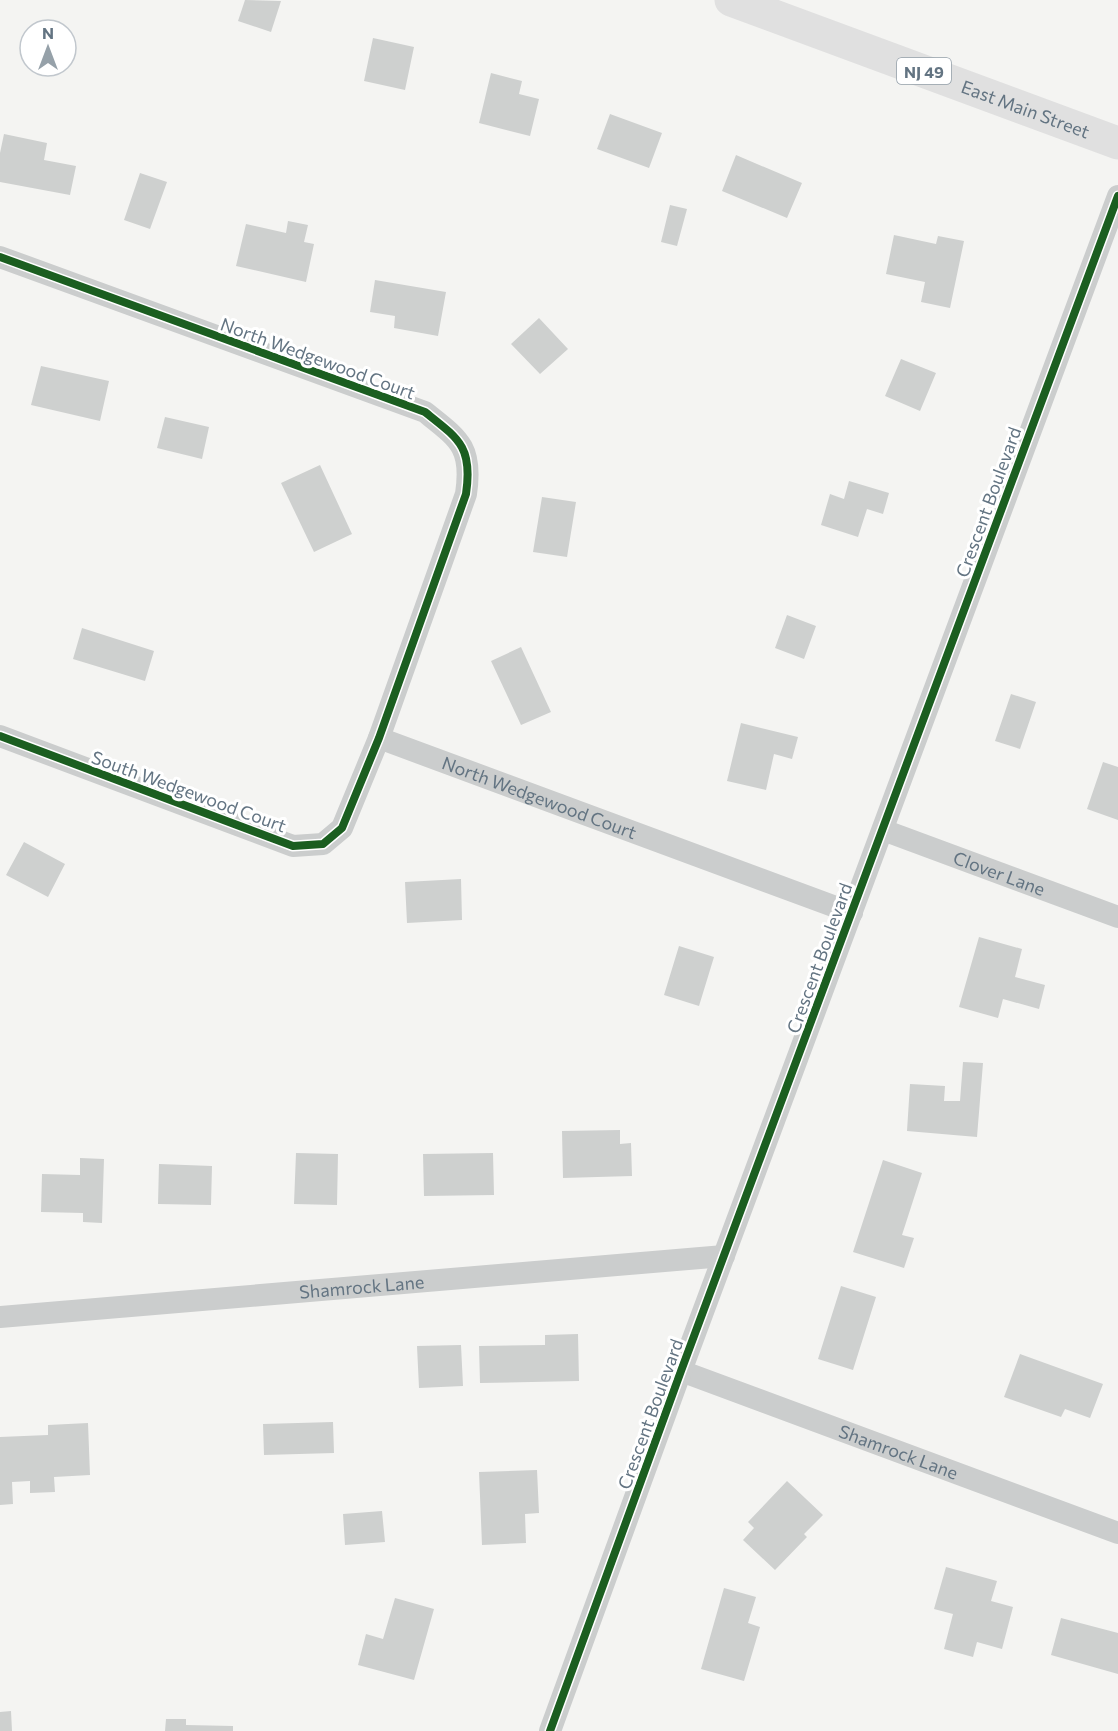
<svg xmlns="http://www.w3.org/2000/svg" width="1118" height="1731" font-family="Commissioner,sans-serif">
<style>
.building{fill:#ced0cf}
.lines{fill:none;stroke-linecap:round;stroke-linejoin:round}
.minor{stroke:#cbcdcd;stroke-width:22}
.primary{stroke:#e0e0e0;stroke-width:33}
.cycleway-casing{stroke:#fff;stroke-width:11}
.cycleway{stroke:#1b5e20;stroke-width:8}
.labels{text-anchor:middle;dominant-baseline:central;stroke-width:6;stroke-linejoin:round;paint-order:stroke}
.shield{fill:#fff;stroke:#929ea8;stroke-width:1.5}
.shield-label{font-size:16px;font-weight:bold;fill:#637482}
.street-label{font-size:18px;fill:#637482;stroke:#fff}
</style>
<rect width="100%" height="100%" fill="#f4f4f2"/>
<path class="building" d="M245,0l36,1 -10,31 -33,-11z
M373,38l41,9 -9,43 -41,-9z
M491,73l31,8 -3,13 20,5 -9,37 -51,-13z
M610,114l52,19 -13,35 -52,-19z
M4,134l43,9 -3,17 32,6 -6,29 -70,-13v-29z
M736,155l66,28 -15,35 -65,-27z
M140,173l27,9 -17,47 -26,-9z
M670,205l17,4 -10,37 -16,-4z
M288,221l20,4 -4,17 10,2 -8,38 -70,-16 10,-42 40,9z
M894,235l42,9 2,-8 26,5 -14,67 -29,-6 4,-20 -39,-8z
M375,280l71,12 -8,44 -44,-8 1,-12 -25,-4z
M539,318l29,31 -28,25 -29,-30z
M901,359l35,14 -16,38 -35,-15z
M41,366l68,15 -9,40 -69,-16z
M165,417l44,10 -7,32 -45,-11z
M320,465l32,69 -38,18 -33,-69z
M849,481l40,12 -6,21 -16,-5 -9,28 -37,-12 9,-31 14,5z
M542,497l34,5 -9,55 -34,-5z
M787,615l29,11 -12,33 -29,-11z
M82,628l72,23 -9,30 -72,-22z
M521,647l30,65 -30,13 -30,-64z
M1011,694l25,8 -16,47 -25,-8z
M741,723l57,14 -6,22 -18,-5 -8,36 -39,-9z
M1103,762l15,5v53l-31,-11z
M24,842l41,22 -17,33 -42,-22z
M461,879l1,41 -55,3 -2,-41z
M979,937l43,12 -7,28 30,8 -6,24 -36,-10 -5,19 -39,-11z
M679,946l35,11 -15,49 -35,-11z
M963,1062l20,1 -6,74 -70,-6 3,-47 35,2 -1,15h16z
M620,1130v14l11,-1 1,33 -69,2 -1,-47z
M296,1153l42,1 -1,51 -43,-1z
M493,1153l1,42 -70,1 -1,-42z
M80,1158l24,1 -2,64 -19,-1v-9l-42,-1 1,-38 38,1z
M883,1160l39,13 -20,62 12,3 -10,30 -51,-16z
M159,1164l53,2 -1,39 -53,-1z
M841,1286l35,11 -23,73 -35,-11z
M578,1334l1,47 -99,2 -1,-37 66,-1v-10z
M461,1345l2,41 -44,2 -2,-42z
M1020,1354l83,30 -13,34 -25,-9 -4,8 -57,-20z
M333,1422l1,31 -70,2 -1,-31z
M88,1423l2,52 -36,2 1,15 -25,1v-12l-18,1 1,22 -13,1v-68l48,-2v-10z
M537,1470l2,43 -14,1 1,29 -44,2 -3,-73z
M787,1481l36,34 -19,19 3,3 -32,33 -32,-30 11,-12 -6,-6z
M382,1511l3,31 -40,3 -2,-31z
M946,1567l51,14 -6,20 22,6 -11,42 -25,-7 -4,15 -29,-8 9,-35 -19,-5z
M724,1588l32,9 -8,26 12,4 -16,54 -43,-12z
M395,1598l39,11 -20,71 -56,-15 8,-31 17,5z
M1061,1618l57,15v41l-67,-19z
M11,1711l1,20h-12v-19z
M166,1719h20v6l47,1v5h-68z"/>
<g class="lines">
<g class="minor">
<path d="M0,257l425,155c34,27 48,35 41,82l-87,244 -37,90 -19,16 -30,2 -293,-110"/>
<path id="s1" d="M379,738l473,175"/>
<path id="s2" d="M883,830l235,87"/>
<path id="s3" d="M0,1317l724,-61"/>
<path id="s4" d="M681,1371l437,162"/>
<path d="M550,1731l131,-360 437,-1175"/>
</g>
<path class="primary" id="s5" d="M731,0l387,143"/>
<g class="cycleway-casing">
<path id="cycleway" d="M0,257l425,155c34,27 48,35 41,82l-87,244 -37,90 -19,16 -30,2 -293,-110
M550,1731l131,-360 437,-1175"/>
</g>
<use href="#cycleway" class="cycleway"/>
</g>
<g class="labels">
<rect class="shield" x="897" y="58" width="54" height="26" rx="4.5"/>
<g class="shield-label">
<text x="924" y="71">NJ 49</text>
</g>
<g class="street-label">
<text stroke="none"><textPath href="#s5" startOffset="314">East Main Street</textPath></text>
<text transform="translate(318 358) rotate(20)">North Wedgewood Court</text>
<text transform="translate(988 502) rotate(-70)">Crescent Boulevard</text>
<text transform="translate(189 791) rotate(20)">South Wedgewood Court</text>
<text stroke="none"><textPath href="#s1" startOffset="171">North Wedgewood Court</textPath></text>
<text stroke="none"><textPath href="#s2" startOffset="124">Clover Lane</textPath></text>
<text transform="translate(819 958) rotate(-70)">Crescent Boulevard</text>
<text stroke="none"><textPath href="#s3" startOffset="363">Shamrock Lane</textPath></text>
<text transform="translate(650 1414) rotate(-70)">Crescent Boulevard</text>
<text stroke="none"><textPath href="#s4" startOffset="232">Shamrock Lane</textPath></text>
</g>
</g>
<g transform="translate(48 48)"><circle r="28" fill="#ffffff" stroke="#c1c7cd" stroke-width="1.5"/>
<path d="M0-4.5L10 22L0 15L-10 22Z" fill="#96a1a9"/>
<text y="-9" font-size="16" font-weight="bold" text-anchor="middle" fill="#637482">N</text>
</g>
</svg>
